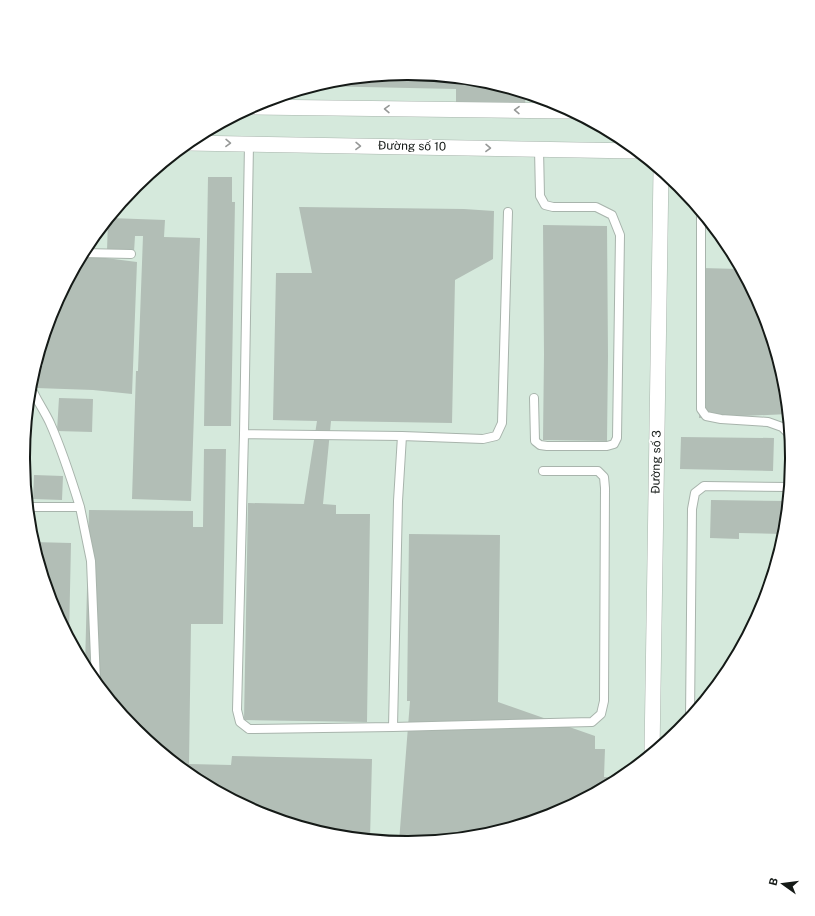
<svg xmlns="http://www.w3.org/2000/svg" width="815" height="916" font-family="'Public Sans',sans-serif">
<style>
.built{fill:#d5e9dc}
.building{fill:#b2beb6}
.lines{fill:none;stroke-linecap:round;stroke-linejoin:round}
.lane-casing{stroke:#a8b4ac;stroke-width:10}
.street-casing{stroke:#a8b4ac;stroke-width:16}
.lane{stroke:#fff;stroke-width:8}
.street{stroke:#fff;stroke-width:15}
.oneway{stroke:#969897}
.labels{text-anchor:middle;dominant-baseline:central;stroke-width:3.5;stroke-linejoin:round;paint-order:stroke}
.street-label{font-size:12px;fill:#151a17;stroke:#fff}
.rim{fill:none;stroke:#151a17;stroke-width:2}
</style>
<rect width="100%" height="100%" fill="#e4f1e9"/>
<path class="built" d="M25 458a383 383 0 1 1 766 0a383 383 0 1 1-766 0Z"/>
<path class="building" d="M408,74l75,7 47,15h-4l-1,8 -69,-1v-14l-140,-3 17,-5z
M293,93v3h-9z
M208,177h24v25h3l-4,224h-27z
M299,207l165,2 30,2 -1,48 -38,21 -3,143 -121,-2 -8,83 13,1v9h34l-3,208 -123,-2 4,-217 56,1 13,-83 -44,-1 3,-147h36z
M110,218l55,2 -1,17 36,1 -9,263 -59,-2 4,-128h2l5,-135h-8l-1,16 -27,-1 1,-32z
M543,225l64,1 1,130 -1,85 -64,-1 1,-86z
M82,255l55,7 -5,132 -39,-4 -57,-2v-23l7,1v-12h-4l13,-43 22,-41 2,1v-5z
M701,268l39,1 23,42 22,72 3,31 -89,4z
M59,398l34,1 -1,33 -35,-1z
M28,410h1l-2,63h-2l-2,-15z
M681,437l93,1 -1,33 -93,-2z
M204,449h22l-3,175h-32l-2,140 42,1 1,-9 140,3 -2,80 -38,-4 -72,-22 -66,-35 -59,-48 -47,-59 -3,-4 4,-157 104,1v16h10z
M34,475l29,1 -1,24 -29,-1z
M711,500l77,1 -4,33 -45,-1v6l-29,-1z
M409,534l91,1 -2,167 97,34v13h10l-1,28h17v1l-67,35 -72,22 -75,7h-8l11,-141h-3z
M33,542l38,1 -2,94 -17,-32z"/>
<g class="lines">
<g class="lane-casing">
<path id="lane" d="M249,144l-5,290 -7,276 3,12 9,7 144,-2 199,-5 9,-8 3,-13 1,-213 -1,-11 -6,-6h-55
M703,214l-2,4v191l5,7 15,3 47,3 14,5 8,8
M83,253l48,1
M30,385c5,13 14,25 20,38 12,27 21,55 30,84
M534,398l1,43 5,4 7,1h60l7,-2 3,-6 3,-203 -8,-20 -16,-8h-43l-8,-2 -5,-9 -1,-47
M244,434l158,2
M28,507h52l11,54 5,121
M690,718l2,-209 3,-16 9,-7 85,1
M393,727l5,-226 4,-65 81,3 13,-3 6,-13 6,-211"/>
</g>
<g class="street-casing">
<path id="street" d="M253,107l317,4
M189,143l447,8
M652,753l9,-582"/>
</g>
<use href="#lane" class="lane"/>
<use href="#street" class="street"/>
</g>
<defs><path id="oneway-chevron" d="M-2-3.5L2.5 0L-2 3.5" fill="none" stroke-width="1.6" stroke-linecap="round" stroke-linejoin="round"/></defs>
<g class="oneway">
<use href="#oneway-chevron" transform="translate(387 109) rotate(-179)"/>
<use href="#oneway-chevron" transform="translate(517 110) rotate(-179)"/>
<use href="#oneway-chevron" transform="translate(228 143) rotate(1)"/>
<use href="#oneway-chevron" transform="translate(358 146) rotate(1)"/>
<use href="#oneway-chevron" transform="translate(488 148) rotate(1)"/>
</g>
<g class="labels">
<g class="street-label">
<text transform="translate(412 146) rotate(1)">Đường số 10</text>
<text transform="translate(656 462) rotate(-89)">Đường số 3</text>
</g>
</g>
<path d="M0 0H815V916H0ZM407 80H408A377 377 0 0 1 785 457V459A377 377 0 0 1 408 836H407A377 377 0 0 1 30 459V457A377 377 0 0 1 407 80Z" fill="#fff" fill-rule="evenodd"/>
<path class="rim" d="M407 80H408A377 377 0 0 1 785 457V459A377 377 0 0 1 408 836H407A377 377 0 0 1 30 459V457A377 377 0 0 1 407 80Z"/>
<g transform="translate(783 884) rotate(284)" stroke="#ffffff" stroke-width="3" paint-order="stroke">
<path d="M0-3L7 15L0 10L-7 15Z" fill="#151a17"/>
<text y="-6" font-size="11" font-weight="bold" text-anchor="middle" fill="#151a17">B</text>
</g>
</svg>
